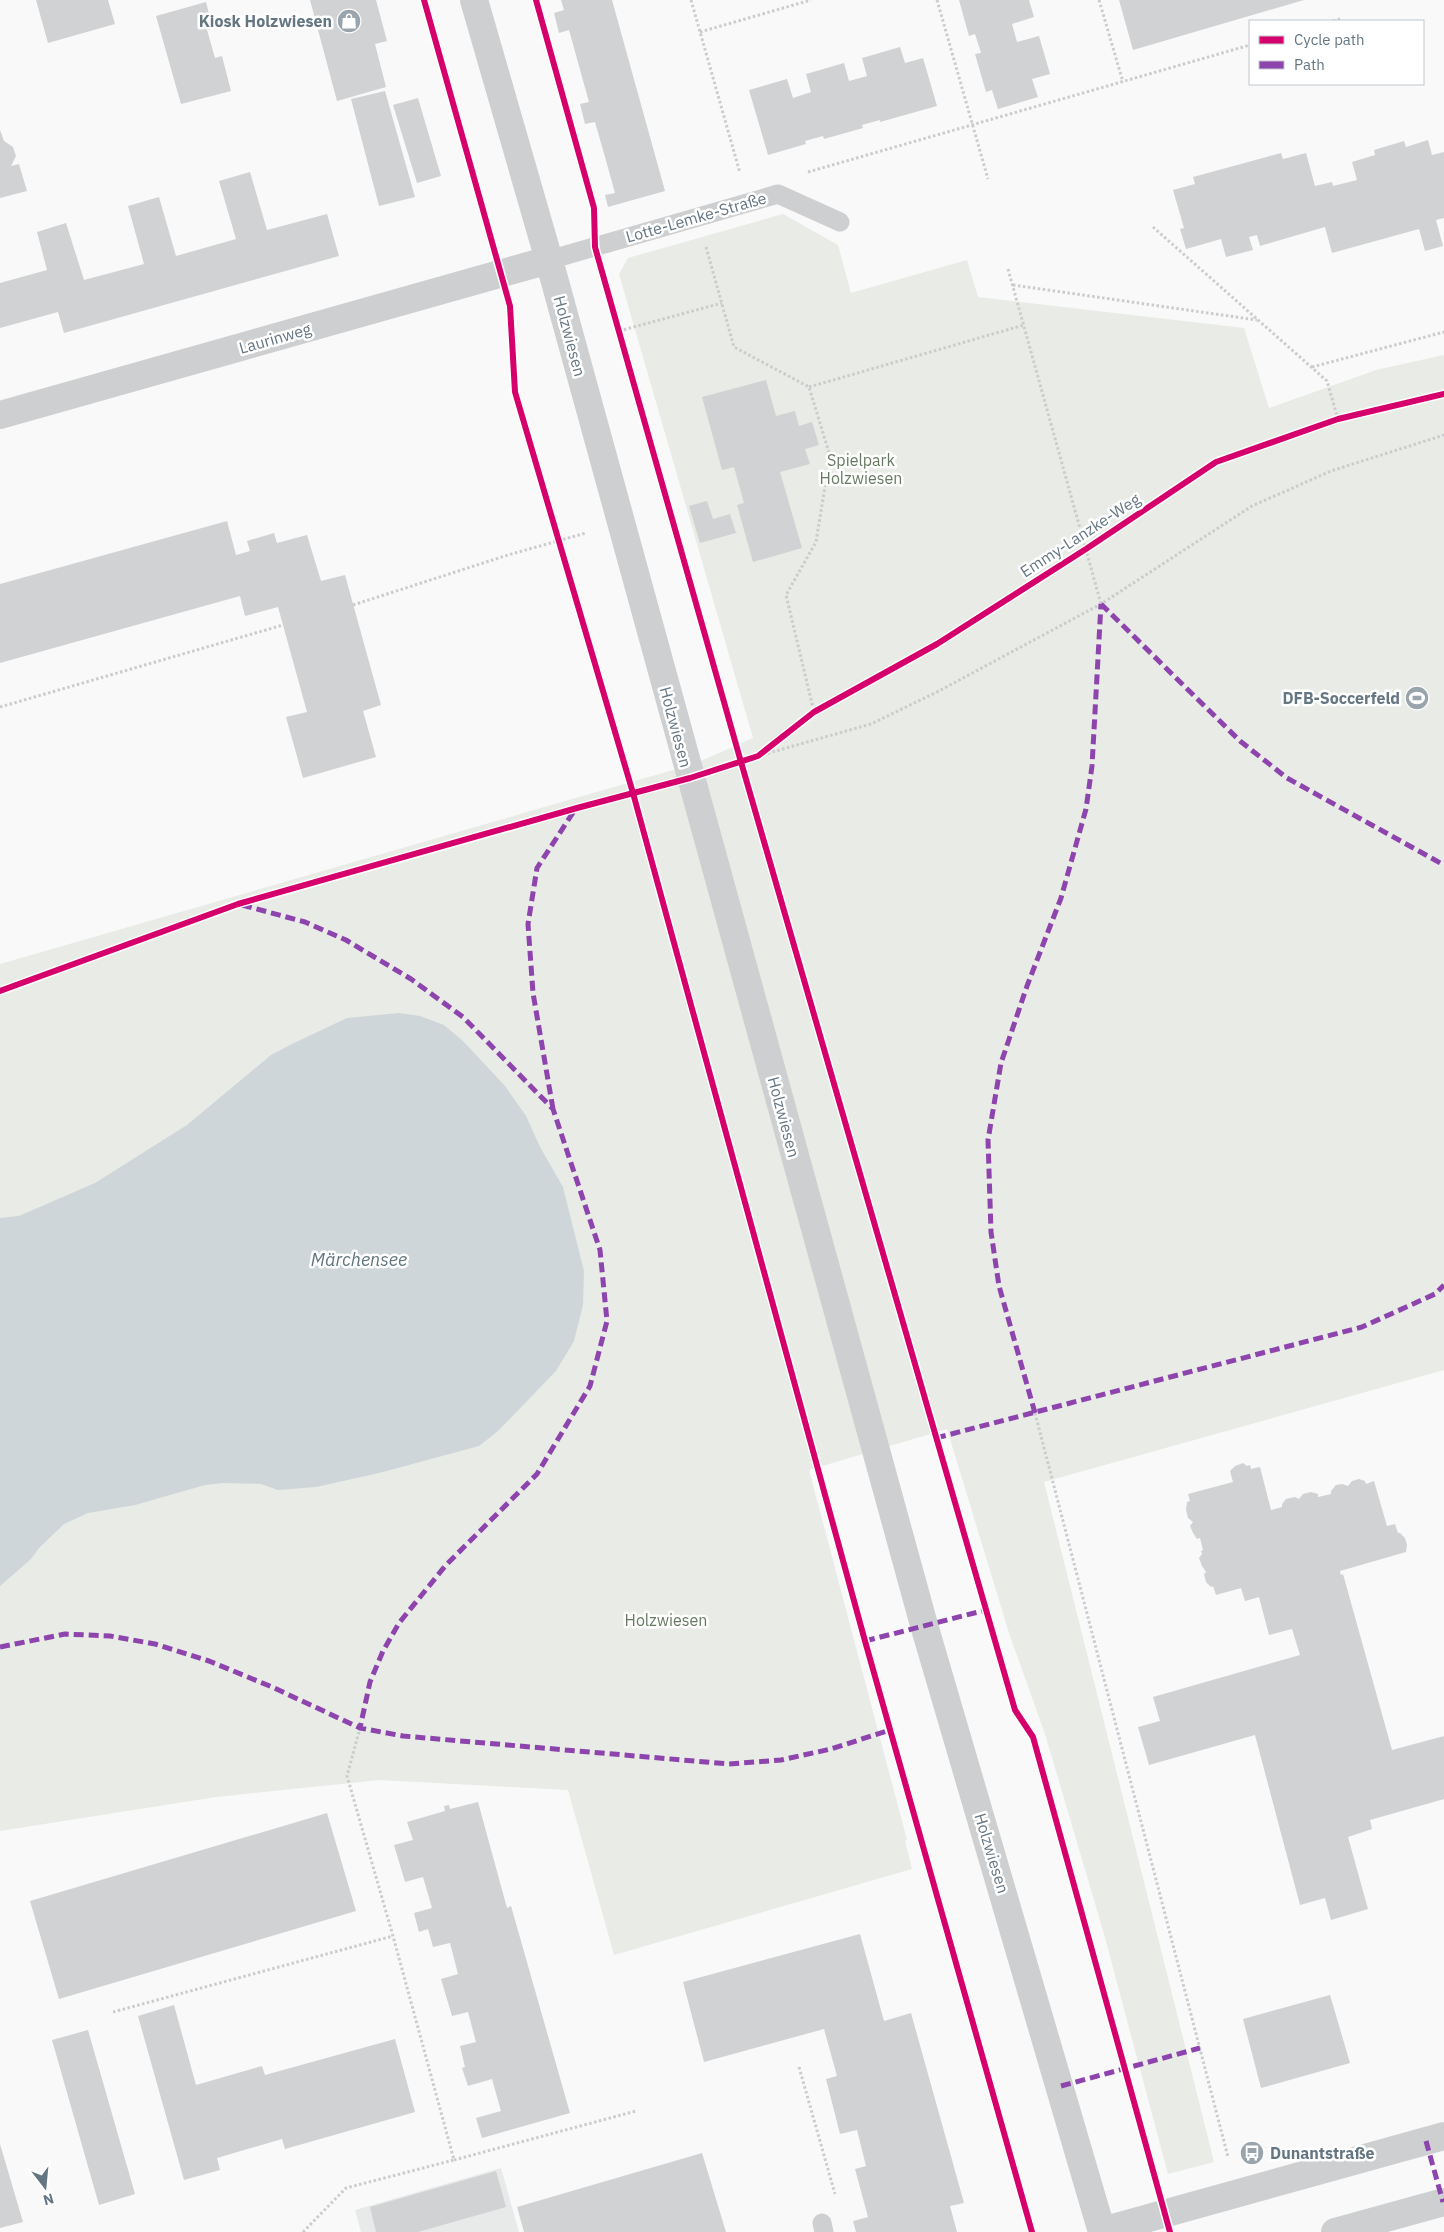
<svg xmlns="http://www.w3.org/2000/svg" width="1444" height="2232" font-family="'IBM Plex Sans',sans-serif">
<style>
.built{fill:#e8e9e9}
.green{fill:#e8ebe6}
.water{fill:#ced6d9}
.building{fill:#d0d2d3}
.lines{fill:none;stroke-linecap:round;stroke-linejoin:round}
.path{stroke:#cbcccd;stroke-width:3;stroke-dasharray:2.5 2.5;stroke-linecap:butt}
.service{stroke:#cecfd0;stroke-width:19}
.minor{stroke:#cecfd0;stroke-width:28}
.quiet{stroke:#8e44ad;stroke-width:5;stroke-dasharray:10 5;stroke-linecap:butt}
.cycleway-casing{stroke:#fff;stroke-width:9}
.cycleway{stroke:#d6006c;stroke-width:6}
.labels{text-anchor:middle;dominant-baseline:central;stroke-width:5;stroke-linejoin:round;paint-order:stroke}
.poi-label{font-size:16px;font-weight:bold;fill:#657683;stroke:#fff;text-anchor:end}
.street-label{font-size:16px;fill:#657683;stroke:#fff}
.park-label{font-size:16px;fill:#687a64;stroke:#fff}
.water-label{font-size:18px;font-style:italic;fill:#60757c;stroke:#fff}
</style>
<rect width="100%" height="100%" fill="#f9f9f9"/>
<path class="built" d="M501,2168l18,64h-158l-6,-22z"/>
<path class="green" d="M783,214l55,31 13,48 116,-33 11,37 266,31 25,80 107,-38 68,-15v1015l-400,112 170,680 -46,12 -64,-240 -59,-200 -36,-101 -62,-204 -138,41 98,370 -2,1 7,28 -298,86 -46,-165 -188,-10 -164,17 -216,34v-867l694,-200 59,-26 -134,-464 9,-16z"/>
<path class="water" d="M399,1013l21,3 24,9 19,16 42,45 21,30 14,31 23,40 21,84 -1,34 -9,36 -18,30 -58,60 -19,15 -100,27 -63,14 -38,3 -17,-6 -37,-1 -19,2 -70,20 -47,8 -24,11 -25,24 -8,11 -31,27v-368l19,-2 76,-33 92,-58 84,-70 19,-10 57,-27z"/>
<path class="building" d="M36,0h72l7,24 -67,19z
M310,0h66l11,41 -12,3 11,43 -49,14z
M561,0h51l53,191 -57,16 -3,-12 10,-2 -10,-36 -10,-35 -10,2 -5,-20 9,-2 -20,-72 -10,3 -5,-20 10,-3z
M959,0h70l5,17 -22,7 5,18 22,-6 11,38 -18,5 6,18 -40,12 -6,-19 -6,2 -11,-38 6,-1 -6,-19 -6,2z
M1119,0h185l-171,50z
M206,2l7,27 -6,1 8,28 7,-2 9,35 -50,13 -25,-88z
M900,47l5,16 18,-5 14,48 -57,16v-2l-18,5 1,3 -39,11 -1,-3 -18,5 1,3 -38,11 -19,-65 38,-11 6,19 18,-6 -5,-18 38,-11 5,18 18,-5 -5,-18z
M385,91l30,106 -36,9 -28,-107z
M418,98l23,78 -24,7 -24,-78z
M0,130l4,11 9,6 3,9 -5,10 8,-2 8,27 -27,7z
M1428,140l4,15 12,-3v66l-8,2 7,26 -18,5 -6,-22 -87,24 -7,-26 -65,19 -3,-11 -8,2 4,13 -27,7 -5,-18 -35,10 -6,-20 4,-1 -11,-38 22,-6 -2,-7 88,-24 2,6 23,-6 9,33 17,-4 1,4 24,-6 -5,-18 23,-7 -1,-5 30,-9 2,6z
M250,172l17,58 60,-16 12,42 -275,77 -6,-21 -58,16v-45l47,-13 -10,-38 29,-9 18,57 60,-16 -16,-58 31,-9 17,59 60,-17 -17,-58z
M766,380l10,36 19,-5 4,15 13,-4 7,23 -14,4 5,15 -30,8 22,76 -49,14 -16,-57 7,-2 -10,-36 -12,3 -20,-73z
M707,501l6,18 17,-5 6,19 -36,10 -11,-37z
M227,521l9,34 14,-4 -3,-10 27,-8 3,10 30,-8 14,46 24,-6 36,130 -18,6 13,46 -73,21 -17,-61 21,-5 -29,-105 -33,9 -5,-20 -240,67v-79z
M1243,1463l4,3 3,-1 1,4 9,-2 11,43 11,-3v-3l4,-5 9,-2 4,2 4,-5 8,-2 7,2v3l13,-3v-3l5,-6 6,-1 6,2 4,-5 7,-2 6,2 1,3 8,-3 13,45 8,-2 3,9h2l5,5 2,7 -1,7 -66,19 1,4 2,-1 49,176 52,-14v63l-74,21 2,9 -24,8 20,72 -37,11 -6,-22 -25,7 -45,-170 -106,30 -11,-38 22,-6 -7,-24 147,-42 -8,-26 -23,6 -10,-38 -14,4 -4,-13 -25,7 -3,-9 -2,1 -5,-5 -2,-8 2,-2 -4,-6 -3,-8 3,-4 -1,-3 2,-1 -3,-12 -3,1 -4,-6 -3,-7 3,-4 -5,-4 -2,-8 1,-8 3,-1 -2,-7 45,-12 -3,-11 5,-5z
M478,1802l29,106 4,-2 59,207 -88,25 -6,-20 25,-7 -9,-32 -24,7 -6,-18 3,-1 -5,-21 16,-4 -8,-30 -16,4 -11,-37 17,-5 -8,-31 -17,4 -5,-18 -9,3 -5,-19 18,-5 -9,-31 -18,5 -11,-37 19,-5 -6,-18 38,-11 -1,-5 5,-1 1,4z
M327,1813l29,98 -297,88 -29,-98z
M860,1934l24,87 27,-8 53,190 -14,3 7,26h-101l-3,-11 15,-4 -13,-48 11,-3 -9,-36 -17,4 -14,-55 11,-3 -13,-47 -120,33 -21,-80z
M1330,1995l20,68 -89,25 -18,-69z
M174,2005l22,80 66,-19 3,9 130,-36 20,73 -130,37 -3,-10 -65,19 3,12 -36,10 -46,-164z
M88,2030l47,164 -36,11 -47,-165z
M0,2144l23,78 -23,6z
M702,2153l24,79h-202l-7,-25z
M496,2171l10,36 -88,25h-42l-6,-25z"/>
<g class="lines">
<path class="path" d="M691,0l49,173
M937,0l51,179
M1099,0l24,82
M1333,21l7,-2
M700,32l111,-32
M808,172l442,-127
M1153,227l174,154 11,38
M706,247l28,100 75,40 21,69 -14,86 -30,53 28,117
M1008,269l93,335
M1013,285l244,35
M619,331l103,-28
M1312,367l132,-35
M809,387l215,-62
M353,605l155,-50 78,-22
M0,707l283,-82
M758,756l113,-32 66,-32 164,-88 151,-98 79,-35 113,-36
M1035,1413l193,744
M113,2012l280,-76
M799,2067l36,127
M454,2160l182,-49
M303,2232l43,-44 108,-28 -61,-224 -46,-160 13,-48"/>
<path class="service" d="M549,260l229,-66 62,28
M822,2223l2,9"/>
<path class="minor" d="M474,0l75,260 375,1365 178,607
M0,415l549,-155
M1102,2231l342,-95
M1335,2232l109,-30"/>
<path class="quiet" d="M1101,604l139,137 47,37 157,87
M242,905l63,17 41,18 65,39 52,38 90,92 47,141 7,71 -17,65 -53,88 -91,91 -47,58 -16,28 -13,31 -10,46
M553,1109l-20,-116 -5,-69 9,-56 39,-60
M1035,1413l-36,-127 -8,-54 -3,-92 13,-77 26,-77 34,-88 25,-89 6,-43 9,-162
M936,1438l426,-111 73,-33 9,-9
M865,1641l121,-31
M0,1647l65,-13 45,2 45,8 54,17 63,26 88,41 43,8 326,28 52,-4 50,-11 59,-19
M1061,2086l139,-38
M1426,2141l17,61"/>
<g class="cycleway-casing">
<path id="cycleway" d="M424,0l86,306 5,86 118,401 232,848 167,591
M536,0l58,208 1,39 146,515 274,948 18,27 137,495
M0,991l238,-87 339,-96 113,-30 68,-22 56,-44 123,-68 149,-95 130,-87 122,-43 106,-25"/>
</g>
<use href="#cycleway" class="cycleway"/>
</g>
<defs>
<g id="shop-disc" transform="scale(1.25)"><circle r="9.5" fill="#99a4ac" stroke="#fff"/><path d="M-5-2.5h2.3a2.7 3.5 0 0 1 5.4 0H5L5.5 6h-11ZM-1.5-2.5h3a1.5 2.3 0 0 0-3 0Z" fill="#fff"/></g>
<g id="stadium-disc" transform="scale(1.25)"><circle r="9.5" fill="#99a4ac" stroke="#fff"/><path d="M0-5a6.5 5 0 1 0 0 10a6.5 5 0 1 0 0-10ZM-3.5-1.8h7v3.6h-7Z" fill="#fff"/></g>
<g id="bus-disc" transform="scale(1.25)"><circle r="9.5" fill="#99a4ac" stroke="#fff"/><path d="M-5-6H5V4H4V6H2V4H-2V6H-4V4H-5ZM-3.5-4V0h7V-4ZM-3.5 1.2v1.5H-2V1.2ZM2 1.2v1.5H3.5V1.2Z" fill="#fff"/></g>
</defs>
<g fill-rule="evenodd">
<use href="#shop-disc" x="349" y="21"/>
<use href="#stadium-disc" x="1417" y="698"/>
<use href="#bus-disc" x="1252" y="2153"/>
</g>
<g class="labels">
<g class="poi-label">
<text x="332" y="21">Kiosk Holzwiesen</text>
<text x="1400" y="698">DFB-Soccerfeld</text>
<text x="1270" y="2153" text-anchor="start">Dunantstraße</text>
</g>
<g class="street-label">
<text transform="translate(696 217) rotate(-16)">Lotte-Lemke-Straße</text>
<text transform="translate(570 336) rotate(75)">Holzwiesen</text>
<text transform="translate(275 338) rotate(-16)">Laurinweg</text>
<text transform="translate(1080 535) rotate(-33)">Emmy-Lanzke-Weg</text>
<text transform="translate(676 727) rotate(75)">Holzwiesen</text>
<text transform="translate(784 1117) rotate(75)">Holzwiesen</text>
<text transform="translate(992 1853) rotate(73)">Holzwiesen</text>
</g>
<g class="park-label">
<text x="861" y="460">Spielpark<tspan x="861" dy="18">Holzwiesen</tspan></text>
<text x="666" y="1620">Holzwiesen</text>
</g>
<g class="water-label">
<text x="359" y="1259">Märchensee</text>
</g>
</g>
<rect x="1249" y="20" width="175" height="65" fill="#ffffff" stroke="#c1c8cd"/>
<rect x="1259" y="36" width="25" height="8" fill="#d6006c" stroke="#c1c8cd"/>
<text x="1294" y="45" font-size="15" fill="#657683">Cycle path</text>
<rect x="1259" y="61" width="25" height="8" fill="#8e44ad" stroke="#c1c8cd"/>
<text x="1294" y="70" font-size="15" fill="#657683">Path</text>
<g transform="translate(45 2187) rotate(164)" stroke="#ffffff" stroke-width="4" paint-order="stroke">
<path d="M0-4L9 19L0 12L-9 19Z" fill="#657683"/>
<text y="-8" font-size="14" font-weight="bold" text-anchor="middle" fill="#657683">N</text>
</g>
</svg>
